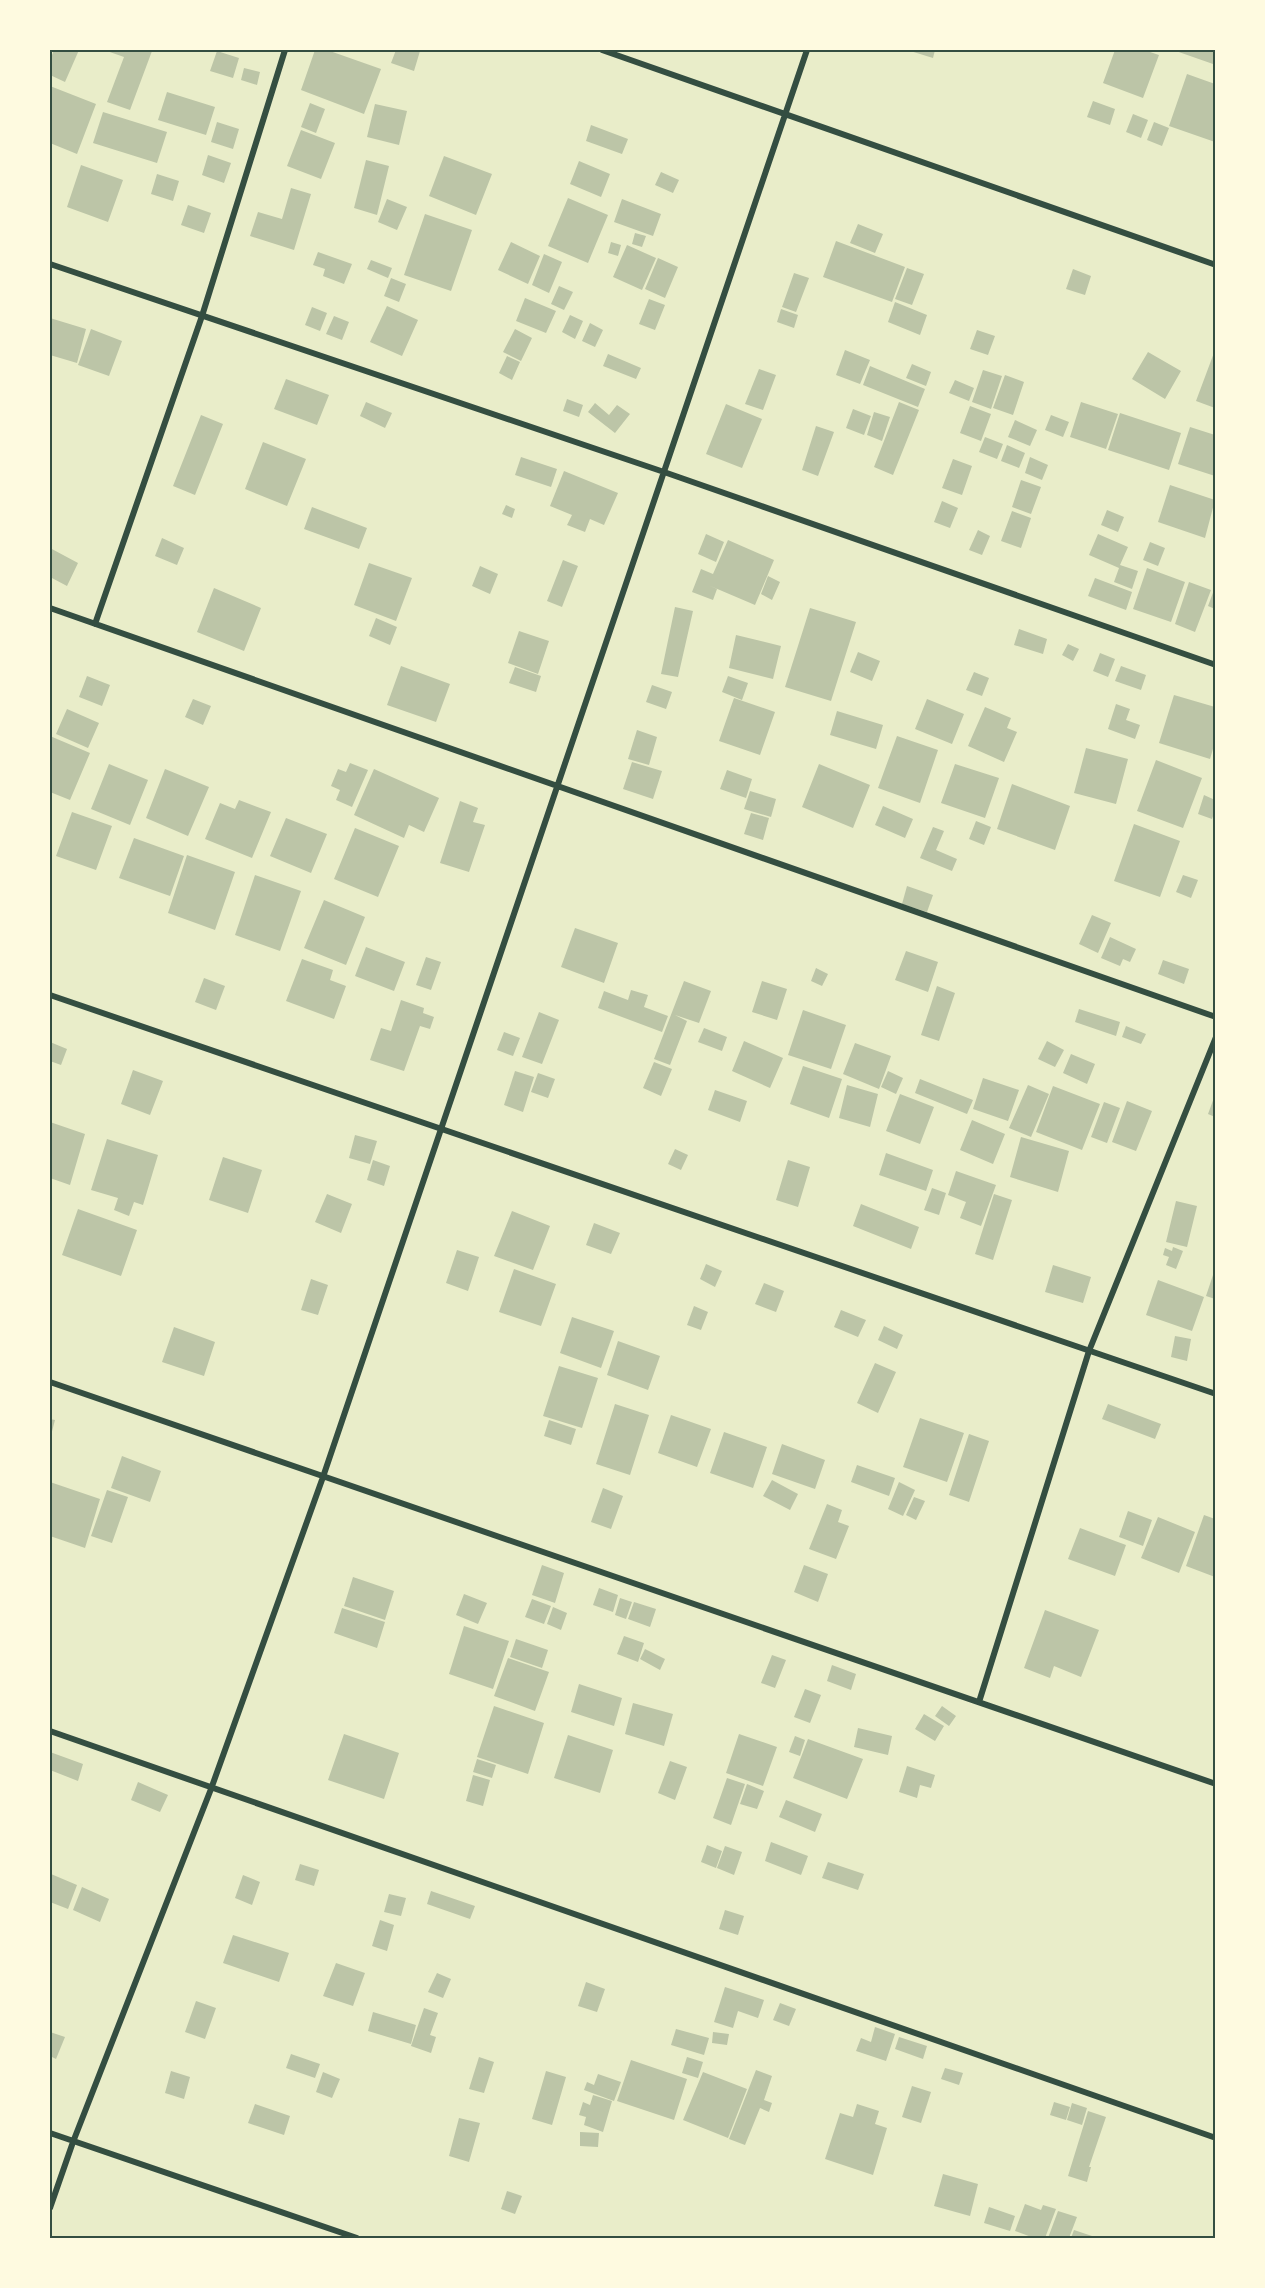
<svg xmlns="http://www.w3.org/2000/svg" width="1265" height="2288" font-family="Raleway,sans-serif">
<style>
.building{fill:#bcc5a7}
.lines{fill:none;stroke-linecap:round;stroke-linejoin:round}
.minor{stroke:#344e41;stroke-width:6}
.neatline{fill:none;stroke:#344e41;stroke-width:2}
</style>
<rect width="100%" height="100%" fill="#e9edc9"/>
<path class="building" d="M54,50h25l-14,32 -15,-7v-15z
M104,50l48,1 -22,59 -23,-8 17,-45z
M315,50h12l54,19 -17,45 -63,-24z
M396,50l24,1 -6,20 -23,-8z
M907,50h28l-2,8z
M1115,50h29l15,5 -16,43 -40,-15z
M1173,50h42v8l-2,6z
M217,51l22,7 -6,20 -23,-7z
M244,68l16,4 -3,13 -16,-5z
M1187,74l28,10v58l-46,-16z
M50,86l46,18 -19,50 -27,-11z
M167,92l48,15 -9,28 -48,-15z
M1093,101l22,8 -5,16 -23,-8z
M310,103l15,6 -9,24 -15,-6z
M375,104l32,7 -8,34 -32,-8z
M103,112l64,20 -10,31 -64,-20z
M1133,114l15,6 -7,18 -15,-6z
M217,122l22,7 -6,20 -22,-7z
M1154,122l15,6 -7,18 -15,-6z
M591,125l37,14 -6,15 -36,-13z
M301,130l34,13 -14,36 -34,-13z
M208,155l23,8 -7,20 -22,-8z
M444,156l48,18 -16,41 -47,-19z
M366,160l23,6 -12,49 -23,-7z
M579,161l31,13 -9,23 -31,-13z
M81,165l42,15 -15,42 -41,-15z
M661,172l18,8 -6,13 -18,-8z
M157,174l22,7 -6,20 -22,-7z
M291,188l20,6 -17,56 -44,-14 8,-24 24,7z
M568,198l40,17 -20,48 -40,-17z
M387,199l20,8 -10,23 -19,-8z
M622,199l39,15 -8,22 -39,-14z
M188,205l23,8 -7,20 -23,-8z
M425,214l47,16 -21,61 -47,-16z
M858,224l25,10 -8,19 -25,-10z
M635,233l11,3 -4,11 -10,-3z
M836,241l69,26 -13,35 -69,-25z
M511,242l29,14 -12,28 -30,-14z
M611,242l10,3 -3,11 -10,-3z
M627,245l29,13 -14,32 -29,-13z
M318,252l34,12 -8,20 -21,-8 2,-7 -12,-4z
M544,254l18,8 -13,31 -17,-8z
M658,258l20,9 -13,31 -20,-9z
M371,260l21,8 -4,10 -21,-9z
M907,268l17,6 -12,31 -17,-6z
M1073,269l18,7 -6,19 -19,-6z
M794,273l15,5 -13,34 -14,-5z
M391,278l15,6 -7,18 -15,-6z
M559,286l14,6 -9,18 -13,-6z
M525,298l31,13 -10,22 -30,-12z
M649,299l16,6 -10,25 -16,-6z
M895,302l32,13 -7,20 -32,-13z
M387,306l31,14 -16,36 -32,-14z
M312,307l15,6 -7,18 -15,-6z
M781,309l17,6 -4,13 -17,-6z
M570,315l13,6 -8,18 -13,-7z
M334,316l15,6 -7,18 -16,-6z
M50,318l36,11 -9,34 -27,-8z
M590,323l13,7 -8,17 -13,-6z
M91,329l31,12 -13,35 -31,-11z
M515,329l17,9 -11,23 -18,-9z
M977,330l18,6 -7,19 -18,-6z
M845,350l25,10 -10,24 -24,-9z
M1215,350v58l-19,-7z
M1148,352l33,19 -16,28 -33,-20z
M608,354l33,14 -5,11 -33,-13z
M507,356l13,6 -8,18 -13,-7z
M912,364l19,8 -5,14 -20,-8z
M870,366l55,23 -7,18 -55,-22z
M759,369l17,6 -13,35 -18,-6z
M983,370l19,6 -11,33 -19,-7z
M1005,375l19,7 -11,33 -20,-7z
M286,379l43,16 -12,30 -43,-16z
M955,380l19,8 -5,13 -20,-8z
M567,399l16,6 -4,12 -16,-6z
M366,402l26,11 -7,15 -25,-12z
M899,402l20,8 -26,65 -19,-8z
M1081,402l37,12 -12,35 -36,-12z
M595,403l14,12 8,-10 13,9 -15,19 -27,-21z
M726,404l36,15 -20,49 -36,-14z
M970,406l21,8 -10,27 -21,-8z
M853,409l18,7 -7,19 -18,-7z
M874,412l16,5 -8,24 -15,-6z
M1120,413l61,20 -12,37 -61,-20z
M201,415l22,9 -28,71 -22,-9z
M1051,415l18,7 -6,15 -18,-7z
M1015,420l22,10 -7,16 -22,-9z
M816,426l18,6 -16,44 -16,-6z
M1190,427l25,8v41l-37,-12z
M985,437l18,7 -6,15 -18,-7z
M263,442l43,17 -19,47 -42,-17z
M1007,445l18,8 -6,15 -18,-7z
M521,457l36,12 -6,18 -36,-12z
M1030,457l18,8 -6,15 -17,-7z
M953,459l19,7 -10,29 -20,-7z
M564,471l54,22 -14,32 -14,-6 -5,13 -18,-7 5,-10 -22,-9z
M1021,480l20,7 -10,27 -19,-7z
M1170,485l45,15 -10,38 -47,-16z
M942,501l16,7 -8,20 -16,-6z
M506,505l9,4 -3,9 -10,-4z
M312,507l55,21 -8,21 -55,-20z
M1107,510l17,7 -6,15 -17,-7z
M1012,511l19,7 -10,30 -20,-7z
M978,530l12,6 -8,19 -13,-5z
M706,534l18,8 -8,20 -18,-8z
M1098,534l30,13 -8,18 18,6 -6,18 -18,-7 5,-14 -30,-13z
M162,538l22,10 -7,17 -22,-9z
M728,540l46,20 -19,45 -47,-20 9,4 -4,11 -21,-8 9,-23 12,5z
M1150,542l15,6 -7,18 -15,-6z
M50,548l28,15 -11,23 -17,-9z
M563,560l15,6 -16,41 -15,-6z
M369,563l43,15 -16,43 -42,-16z
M480,566l18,8 -8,20 -18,-8z
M1147,568l38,14 -14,40 -38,-13z
M768,576l12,6 -8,18 -11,-6z
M1095,578l37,14 -6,18 -38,-14z
M1189,582l22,8 -16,42 -20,-8z
M214,588l47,20 -17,43 -47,-19z
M1214,590l1,1v18l-7,-3z
M675,607l18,4 -15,66 -17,-3z
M810,608l46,14 -25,79 -46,-14z
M376,618l21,9 -7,18 -21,-9z
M1019,629l28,10 -4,15 -29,-9z
M519,631l30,10 -11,33 -30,-11z
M736,635l45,11 -8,33 -44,-11z
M1068,644l11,5 -6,12 -11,-6z
M858,652l22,9 -8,20 -22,-9z
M1100,653l15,6 -7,18 -15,-6z
M401,666l49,18 -14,38 -49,-17z
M1121,666l25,9 -5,15 -26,-9z
M515,667l26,9 -5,16 -27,-9z
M974,672l15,6 -7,18 -16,-6z
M87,676l23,9 -8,21 -23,-9z
M728,676l20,7 -6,17 -20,-8z
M652,685l20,7 -6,17 -20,-7z
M1174,695l41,12v35l-5,17 -51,-16z
M734,698l41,14 -15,43 -41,-14z
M193,699l18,7 -8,19 -18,-8z
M927,699l37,15 -12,30 -37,-15z
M1116,704l14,5 -4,11 14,5 -5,14 -27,-10z
M985,707l26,11 -4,10 10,4 -13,30 -36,-16z
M67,709l32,14 -11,25 -32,-14z
M837,711l46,14 -7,24 -46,-14z
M637,730l20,7 -8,28 -21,-6z
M50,736l40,17 -20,47 -20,-8z
M897,736l41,14 -18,53 -42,-15z
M1086,748l42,11 -12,45 -42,-11z
M1156,760l46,18 -19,50 -46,-17z
M632,762l30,9 -9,28 -30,-10z
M350,763l18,7 -16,37 -16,-7 4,-10 -9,-4 7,-17 8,3z
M109,764l39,16 -18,45 -39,-16z
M819,764l51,21 -17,43 -51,-21z
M955,764l44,14 -14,40 -44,-15z
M165,769l44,18 -21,49 -42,-18z
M374,769l65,29 -15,34 -15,-7 -5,13 -50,-23z
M727,770l25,9 -6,19 -26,-9z
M1012,784l58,22 -15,44 -58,-21z
M750,791l26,8 -5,18 -27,-8z
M1204,795l11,5v11l-3,8 -14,-5z
M239,800l32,12 -19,46 -47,-19 15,-36 15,6z
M460,801l18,7 -5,14 12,3 -16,47 -29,-9z
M883,806l30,13 -8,19 -30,-13z
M72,812l40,14 -16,44 -40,-14z
M751,813l18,5 -6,22 -19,-6z
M286,818l41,16 -16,39 -41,-17z
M976,821l15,6 -7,18 -15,-6z
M1134,824l46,17 -20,56 -46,-16z
M933,827l11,4 -8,19 21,9 -5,12 -32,-13z
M355,828l44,18 -21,51 -44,-18z
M134,838l50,18 -14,40 -51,-18z
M187,855l48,17 -20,58 -47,-17z
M255,875l46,16 -21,60 -45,-16z
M1183,875l15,5 -7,18 -15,-6z
M907,886l26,9 -6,17 -25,-8z
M324,900l41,17 -19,48 -42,-17z
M1092,915l19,8 -13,30 -19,-9z
M575,928l43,15 -14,40 -43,-16z
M1110,937l26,12 -6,13 -7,-3 -3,7 -19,-8z
M366,947l39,15 -11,29 -39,-15z
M906,951l32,11 -10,30 -33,-12z
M426,957l15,5 -10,28 -15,-5z
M302,959l31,11 -3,10 16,6 -12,33 -48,-18z
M1163,960l26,9 -5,15 -26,-10z
M816,968l12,6 -6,12 -11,-5z
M204,978l21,8 -9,24 -21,-8z
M684,981l27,10 -12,32 -24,-8 12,6 -17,44 -16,-6z
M762,981l25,8 -10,31 -25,-8z
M937,986l18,7 -16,48 -18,-6z
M631,990l17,5 -4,12 24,9 -6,16 -64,-24 6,-17 24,9z
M401,1000l23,8 -1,5 11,4 -4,12 -10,-3 -16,45 -34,-11 11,-32 10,3z
M1079,1009l41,13 -4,14 -41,-14z
M803,1010l43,15 -15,44 -43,-14z
M539,1012l20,8 -17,44 -20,-7z
M1126,1026l20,8 -5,10 -19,-7z
M704,1028l23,9 -5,14 -24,-9z
M504,1032l16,6 -7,18 -16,-6z
M744,1041l39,17 -13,30 -38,-17z
M1047,1041l17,9 -9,17 -17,-8z
M50,1042l17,7 -6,16 -11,-4z
M855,1043l36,13 -12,33 -36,-15z
M1071,1054l24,10 -8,20 -24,-11z
M654,1062l18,7 -11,27 -18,-8z
M803,1066l39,13 -13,39 -39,-14z
M133,1070l30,11 -13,34 -29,-11z
M515,1071l19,6 -11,35 -19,-7z
M888,1071l15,7 -7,16 -15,-7z
M538,1073l17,6 -7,19 -17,-6z
M983,1078l36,12 -11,31 -35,-12z
M920,1079l53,21 -6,14 -52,-21z
M847,1085l31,9 -8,33 -31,-9z
M1028,1085l21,9 -18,43 -22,-9z
M1053,1086l47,18 -18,46 -46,-18z
M715,1090l32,11 -7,21 -32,-12z
M900,1094l34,13 -14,37 -34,-13z
M1215,1095v22l-7,-3z
M1127,1101l25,10 -16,40 -24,-9z
M1104,1102l16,6 -13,35 -16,-6z
M972,1120l33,14 -12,30 -33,-14z
M50,1122l35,12 -15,51 -20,-7z
M355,1135l22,6 -7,23 -21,-6z
M1021,1137l48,14 -11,41 -48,-15z
M107,1139l51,16 -15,50 -9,-3 -5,14 -15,-6 4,-12 -27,-8z
M675,1149l13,6 -7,15 -13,-6z
M886,1153l47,17 -7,21 -47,-16z
M223,1157l39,13 -14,43 -39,-13z
M373,1160l17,6 -6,20 -17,-6z
M788,1160l22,7 -12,40 -22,-7z
M956,1171l40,14 -15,41 -21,-8 6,-16 -18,-7z
M932,1188l14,5 -7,22 -15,-5z
M327,1194l25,10 -11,29 -26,-11z
M994,1194l18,6 -19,60 -18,-6z
M1176,1201l21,5 -10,41 -21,-5z
M861,1204l58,23 -8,22 -58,-23z
M78,1209l59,21 -16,46 -59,-21z
M512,1211l38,15 -17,44 -39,-14z
M594,1223l26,10 -9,21 -25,-9z
M1173,1247l10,4 -7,18 -10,-4 3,-8 -6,-2 2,-7 7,3z
M457,1250l22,7 -11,34 -22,-8z
M706,1264l16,7 -7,16 -15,-8z
M1053,1265l38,12 -8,26 -38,-11z
M514,1269l42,15 -15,42 -42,-14z
M1215,1269v30l-9,-3z
M311,1279l17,6 -10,30 -17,-5z
M1158,1280l46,17 -12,34 -46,-16z
M764,1283l20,8 -8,21 -21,-8z
M694,1306l14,6 -7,18 -14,-5z
M841,1310l25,10 -8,17 -24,-10z
M572,1317l42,14 -13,37 -41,-15z
M884,1326l19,9 -6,14 -19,-9z
M174,1327l41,15 -11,34 -42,-14z
M1175,1336l16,3 -4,22 -16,-4z
M618,1341l42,15 -12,34 -41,-15z
M875,1363l21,9 -18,41 -21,-10z
M559,1366l39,12 -16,50 -39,-12z
M615,1404l34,11 -19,60 -34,-11z
M1108,1404l53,20 -6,15 -53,-20z
M671,1415l40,14 -14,38 -39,-14z
M920,1418l44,15 -17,49 -44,-15z
M50,1419l5,1 -5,19z
M549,1420l27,9 -5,16 -27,-9z
M724,1432l43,15 -14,41 -43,-15z
M969,1434l20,7 -20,61 -20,-7z
M782,1444l43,16 -10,29 -43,-15z
M122,1456l39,15 -11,31 -39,-14z
M857,1465l38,13 -6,18 -38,-14z
M772,1480l26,14 -8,16 -27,-14z
M50,1482l50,17 -15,49 -35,-12z
M899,1482l16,8 -12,26 -15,-7z
M603,1488l20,8 -12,33 -20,-7z
M107,1490l21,7 -16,46 -21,-7z
M914,1497l11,4 -9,19 -10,-5z
M827,1504l15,6 -4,12 11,4 -13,33 -27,-10z
M1128,1511l24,9 -9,26 -24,-9z
M1204,1515l11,4v58l-29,-11z
M1158,1517l37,15 -16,41 -38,-15z
M1080,1528l46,17 -11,31 -47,-17z
M542,1565l22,8 -9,30 -23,-8z
M804,1565l24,9 -10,28 -24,-10z
M353,1577l41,14 -9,29 -41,-14z
M599,1588l19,7 -5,17 -20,-7z
M464,1594l23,9 -9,21 -22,-9z
M620,1598l12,4 -6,17 -11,-4z
M532,1599l19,7 -7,18 -19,-7z
M634,1602l22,7 -6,18 -22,-8z
M553,1607l14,6 -6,17 -14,-6z
M342,1608l43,14 -8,26 -43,-15z
M1045,1610l54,20 -18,47 -27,-11 -4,12 -26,-10z
M464,1626l45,15 -16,48 -44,-15z
M624,1636l20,7 -6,19 -21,-8z
M516,1639l32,11 -6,18 -32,-11z
M645,1649l20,10 -5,11 -20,-11z
M772,1655l14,5 -11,28 -14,-5z
M508,1658l41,14 -14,39 -41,-15z
M832,1665l24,9 -5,16 -24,-9z
M579,1684l43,14 -8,28 -43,-14z
M805,1689l16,6 -11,28 -16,-6z
M633,1703l40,11 -9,32 -39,-12z
M494,1706l50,17 -16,51 -51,-17z
M942,1706l14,10 -7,10 -14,-10z
M924,1714l20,12 -9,15 -20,-12z
M858,1728l34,8 -4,19 -34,-8z
M344,1734l55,19 -15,46 -56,-19z
M739,1734l38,13 -14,39 -37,-13z
M568,1735l45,15 -13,43 -46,-15z
M795,1736l10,4 -5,16 -11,-4z
M808,1739l55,20 -16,40 -54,-21z
M50,1752l33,12 -5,17 -28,-11z
M477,1759l19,6 -4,13 -19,-6z
M670,1761l17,6 -12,33 -17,-7z
M907,1766l28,9 -4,13 -11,-3 -3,13 -18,-6z
M473,1775l17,5 -7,26 -17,-5z
M727,1778l18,6 -14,41 -18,-7z
M138,1782l30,13 -8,17 -29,-12z
M747,1784l17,7 -7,18 -17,-5z
M786,1800l36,14 -7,18 -36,-15z
M771,1842l37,14 -7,19 -36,-14z
M707,1845l15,6 -6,17 -15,-6z
M725,1846l17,6 -8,23 -17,-7z
M828,1862l36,12 -6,16 -36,-12z
M300,1864l19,6 -5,16 -19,-6z
M51,1874l26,11 -9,24 -18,-7z
M243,1875l17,7 -8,23 -17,-7z
M82,1887l27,12 -9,23 -27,-12z
M431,1891l44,15 -5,13 -43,-15z
M389,1894l17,4 -5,18 -17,-4z
M725,1910l19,6 -6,19 -19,-6z
M380,1920l14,5 -7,26 -15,-5z
M233,1935l56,18 -10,29 -56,-19z
M336,1963l29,10 -12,33 -30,-10z
M437,1973l14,6 -8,19 -15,-6z
M586,1982l19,7 -8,23 -19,-6z
M725,1987l39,13 -6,18 -20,-7 -5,17 -19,-6z
M196,2001l20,7 -11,31 -20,-7z
M780,2003l16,6 -7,17 -16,-6z
M424,2008l14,5 -8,22 6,2 -5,16 -20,-7z
M373,2012l43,13 -5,19 -43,-13z
M875,2027l20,7 -9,27 -30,-10 5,-13 10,4z
M676,2029l33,9 -5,17 -33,-10z
M50,2032l15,5 -9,22 -6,-3z
M713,2032l16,2 -2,11 -15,-2z
M899,2037l28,9 -4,13 -28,-10z
M291,2054l29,10 -5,14 -29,-10z
M479,2057l15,5 -10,31 -15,-4z
M687,2057l16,5 -5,16 -16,-5z
M631,2060l56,19 -13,41 -57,-19z
M945,2068l18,5 -4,12 -18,-6z
M756,2070l16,6 -8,24 8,3 -3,9 -9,-4 -15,37 -16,-6z
M171,2071l19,6 -6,22 -19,-6z
M546,2071l20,6 -14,48 -20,-6z
M323,2072l17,7 -8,19 -16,-6z
M703,2072l44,17 -19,49 -45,-18z
M598,2074l23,8 -7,19 -30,-11 3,-8 7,3z
M912,2086l19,6 -10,31 -19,-6z
M593,2095l19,6 -9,31 -19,-7 2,-8 -7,-2 4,-13 7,3z
M1054,2102l16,5 -4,13 -16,-5z
M1072,2103l15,5 -5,17 -15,-5z
M255,2104l35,12 -6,19 -36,-12z
M857,2104l22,7 -4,13 12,4 -14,47 -48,-16 15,-46 13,4z
M1088,2111l18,6 -17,50h2l-4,15 -19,-6z
M459,2118l21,5 -11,39 -20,-6z
M580,2132l19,1 -1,14 -18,-1z
M943,2174l35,10 -8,32 -36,-10z
M507,2191l15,5 -7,18 -14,-5z
M1025,2204l16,6 2,-5 13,4 -11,29h-11l-19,-7z
M989,2207l26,9 -5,15 -26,-8z
M1058,2211l19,6 -8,21h-21z
M1074,2230l24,8h-27z"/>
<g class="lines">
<path class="minor" d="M602,50l614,215
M50,264l614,208 552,193
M50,608l1166,409
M95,624l107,-308 83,-266
M50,995l1166,399
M50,1382l1166,402
M979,1702l110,-351 127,-314
M50,1731l1166,407
M50,2133l307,105
M50,2208l23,-66 138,-353 112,-312 484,-1427"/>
</g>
<rect width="1265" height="2288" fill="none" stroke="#fefae0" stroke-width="102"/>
<rect x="51" y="51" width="1163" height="2186" class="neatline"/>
</svg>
